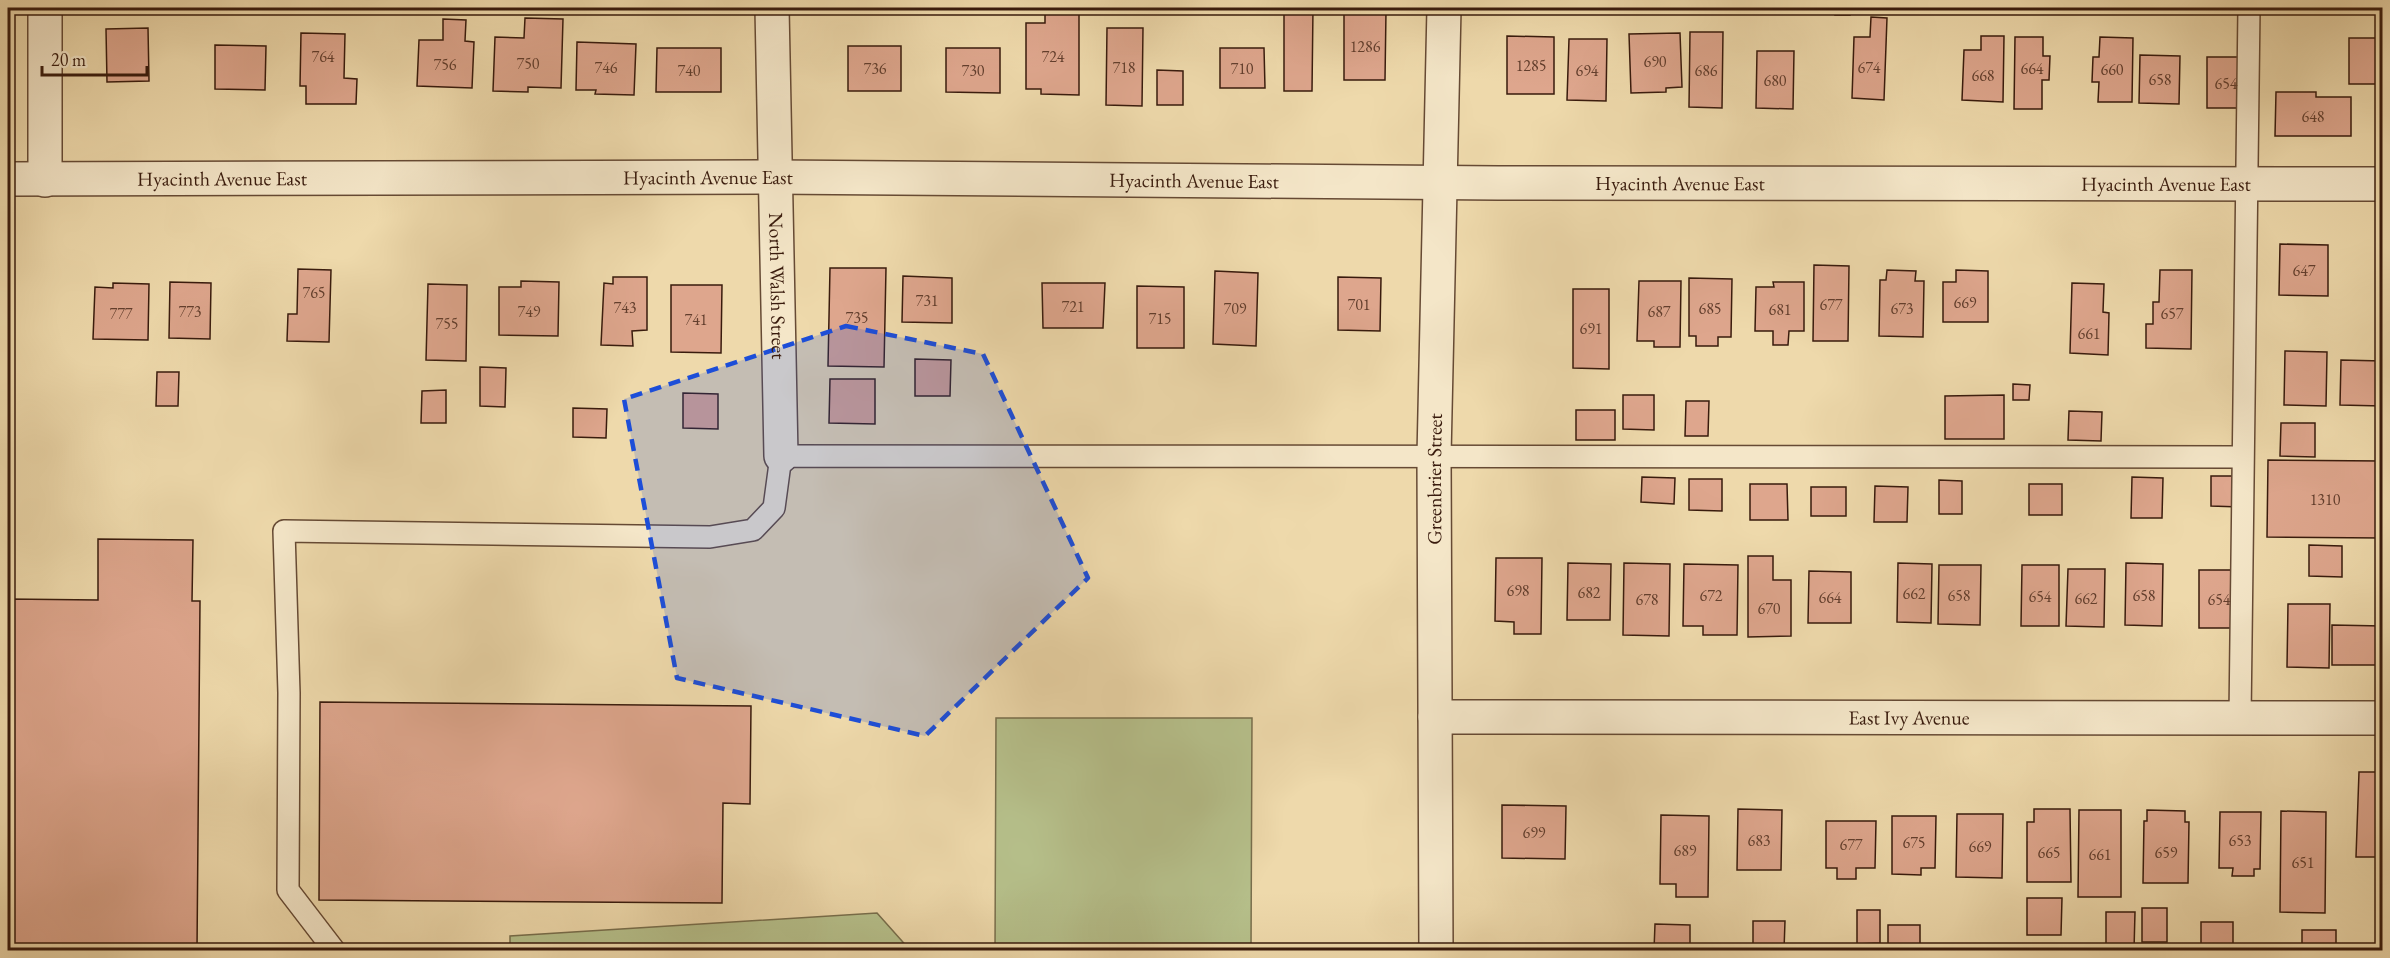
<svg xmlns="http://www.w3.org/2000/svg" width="2390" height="958" font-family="'EB Garamond',serif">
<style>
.green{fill:#b6c08b;stroke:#786e4c;stroke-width:1.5}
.building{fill:#dea68d;stroke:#391b0d;stroke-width:1.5}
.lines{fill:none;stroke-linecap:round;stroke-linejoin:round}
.service-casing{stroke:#664a34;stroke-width:24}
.minor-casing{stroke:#664a34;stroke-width:36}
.service{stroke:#f4e6c8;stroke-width:21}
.minor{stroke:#f4e6c8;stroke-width:33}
.marked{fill:#1d4ed8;fill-opacity:0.2;stroke:#1d4ed8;stroke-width:4.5;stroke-dasharray:12 8;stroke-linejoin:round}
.labels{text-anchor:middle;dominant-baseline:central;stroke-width:4.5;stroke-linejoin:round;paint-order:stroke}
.number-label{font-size:16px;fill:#623e2d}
.street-label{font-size:20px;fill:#391b0d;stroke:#f4e6c8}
</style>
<rect width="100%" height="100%" fill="#eed9ab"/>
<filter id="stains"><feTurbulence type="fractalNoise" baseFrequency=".00333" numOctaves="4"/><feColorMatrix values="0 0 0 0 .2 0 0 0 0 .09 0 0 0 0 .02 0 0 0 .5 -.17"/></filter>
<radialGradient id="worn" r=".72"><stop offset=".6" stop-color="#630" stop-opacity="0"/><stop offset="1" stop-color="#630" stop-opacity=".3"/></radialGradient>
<path class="green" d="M996,718h256l-1,232h-256z
M877,913l33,37h-400v-14z"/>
<path class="building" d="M1045,8h34v87l-38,-1v-5h-15v-66h19z
M1284,8h29l-1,83h-28z
M1358,8h41v4h-41z
M1836,8h14v7h-15z
M1344,11h42l-1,69h-41z
M1871,17l16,1 -3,82 -32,-2 2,-61h16z
M525,18l38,1 -2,69 -33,-1v5l-35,-1 2,-54 29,1z
M443,19l23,1 -1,21 9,1 -2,46 -55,-2 2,-46h24z
M148,28l1,53 -42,1 -1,-53z
M1107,28h36l-1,78 -36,-1z
M1690,32h33l-1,76 -33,-1z
M301,33l44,1 -1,44 13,1 -1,25h-50v-18h-6z
M1680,33l2,54 -16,1v4l-35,1 -2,-59z
M1507,36l47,1v57h-47z
M1981,36h23l-1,66 -41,-2 2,-50h17z
M2015,37h28v19h7l-1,24h-7v29h-28z
M2100,37l33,1 -1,64h-34l1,-20h-7l1,-25h6z
M2349,38h33v46h-33z
M1569,39h38l-1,62 -39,-1z
M577,42l59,2 -2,51 -39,-1 1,-4h-20z
M215,45l51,1 -1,44 -50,-1z
M848,46h53v45h-53z
M657,48h64v44h-65z
M946,48h54v45l-54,-1z
M1220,48h44l1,40h-45z
M1757,51h37l-1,58 -37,-1z
M2140,55l40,1 -1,48 -40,-1z
M2207,57h37v51h-37z
M1157,70l26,1v34h-26z
M2276,92h40v5h35v39h-76z
M2280,244l48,1v51l-49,-1z
M1814,265l35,1 -1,75h-35z
M830,268h56l-2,99 -56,-1z
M298,269l33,1 -2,72 -42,-1 1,-27h9z
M1887,270l29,1 -1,10h9l-1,56 -44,-1 1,-56h6z
M1956,270l32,1v51h-45v-40h13z
M2160,270h32l-1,79 -45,-1v-24h7v-22h6z
M1215,271l43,2 -2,73 -43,-2z
M903,276l49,2v45l-50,-1z
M613,277h34v53l-15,1 1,15 -32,-1 3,-62 9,1z
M1338,277l43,1 -1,53 -42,-1z
M1689,278l43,1 -1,58h-13v9h-22v-10h-7z
M521,281l38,1 -1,54 -59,-1v-48h22z
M1639,281h42l-1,66h-26v-6h-17z
M170,282l41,1 -1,56 -41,-1z
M1773,282h31v49h-15l-1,14h-15v-14h-18l1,-44h18z
M113,283l36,1 -1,56 -55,-1 2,-52 18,1z
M1042,283h63l-2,45h-60z
M2072,283l32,1 -1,28 6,1 -1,42 -38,-2z
M428,284l39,1 -1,76 -40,-1z
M671,285h51l-1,68 -50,-1z
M1137,286l47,1v61h-47z
M1573,289h36v80l-36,-1z
M2285,351l42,1 -1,54 -42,-1z
M915,359l36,1 -1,36h-35z
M2341,360l41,1v45l-42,-1z
M480,367l26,1 -1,39 -25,-1z
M157,372h22l-1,34h-22z
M830,379h45v45l-46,-1z
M2013,384l17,1 -1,15h-16z
M446,390v33h-25l1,-32z
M683,393l35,1v35l-35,-1z
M1623,395h31v35l-31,-1z
M2004,395v44h-59v-43z
M1686,401h23l-1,35h-23z
M573,408l34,1 -1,29 -33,-1z
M1576,410h39v30h-39z
M2069,411l33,1 -1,29 -33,-1z
M2378,422h4v35h-5z
M2281,423h34v34l-35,-1z
M2268,460l114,1v77l-115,-1z
M2211,476h29v31l-29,-1z
M1642,477l33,1 -1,26 -33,-2z
M2132,477l31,1 -1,40h-31z
M1689,479h33v32l-33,-1z
M1939,480l23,1v33h-23z
M1750,484h37l1,36h-38z
M2029,484h33v31h-33z
M1875,486l33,1 -1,35h-33z
M1811,487h35v29h-35z
M98,539l95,1 -1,61h8l-3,349h-189v-351l90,1z
M2309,545l33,1v31l-33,-1z
M1748,556h25v24h18v56l-43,1z
M1496,558h46l-1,76h-27v-12l-19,-1z
M1568,563l43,1 -1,56h-43z
M1624,563l46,1 -1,72 -46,-1z
M1898,563l34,1 -1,59 -34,-1z
M2126,563l37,1 -1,62 -37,-1z
M1684,564l54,1 -1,70h-34v-9h-20z
M1939,565h42l-1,60 -42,-1z
M2022,565h37v61h-38z
M2068,569h37l-1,58 -38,-1z
M2199,570h40l-1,58h-39z
M1809,571l42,1v51h-43z
M2288,604h42l-1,64 -42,-1z
M2332,625l50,1v39h-50z
M320,702l431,4 -1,98 -27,-1 -1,100 -403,-3z
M2359,772h23v85h-26z
M1502,805l64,1 -1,53 -63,-1z
M1738,809l44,1 -1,60h-44z
M2034,809h36l1,73h-44v-60h7z
M2079,810h42v87h-43z
M2147,810l38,1v11h4l-1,61h-45l1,-62h3z
M2281,811l45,1 -1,101 -45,-1z
M2220,812h41l-1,57h-6v7h-22l1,-8h-14z
M1957,814h46l-1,64 -46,-1z
M1661,815l48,1 -1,81h-32v-13h-16z
M1892,816h44l-1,52h-14v7l-29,-1z
M1826,821h50l-1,47h-19v11h-19v-11h-11z
M2027,898h35l-1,37h-34z
M2142,908h25v34h-25z
M1857,910h23v33l-23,1z
M2106,912h29l-1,38 -28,-1z
M1753,921h32l-1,29h-31z
M2201,922h32v28h-32z
M1655,924l35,1v25h-36z
M1888,925h32v25h-32z
M2302,930h34v20h-34z"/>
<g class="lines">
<g class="service-casing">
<path id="service" d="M2240,718l9,-710
M334,950l-46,-60 1,-197 -5,-162 426,6 43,-7 21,-22 7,-52 1462,1"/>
</g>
<g class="minor-casing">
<g id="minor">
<path id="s1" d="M772,8l9,448"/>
<path id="s2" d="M8,179l766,-2 724,6 884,1"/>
<path d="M45,180v-172"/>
<path id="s3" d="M1435,717l947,1"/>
<path id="s4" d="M1436,950l-2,-494 10,-448"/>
</g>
</g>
<use href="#service" class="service"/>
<use href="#minor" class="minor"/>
</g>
<path class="marked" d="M846,326l137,28 105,224 -163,158 -248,-58 -53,-279z"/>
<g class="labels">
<g class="number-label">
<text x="1365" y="46">1286</text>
<text x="323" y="56">764</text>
<text x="1053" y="56">724</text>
<text x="1655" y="61">690</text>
<text x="528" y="63">750</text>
<text x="445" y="64">756</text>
<text x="1531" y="65">1285</text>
<text x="606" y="67">746</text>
<text x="1124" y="67">718</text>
<text x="1869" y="67">674</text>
<text x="875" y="68">736</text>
<text x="1242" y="68">710</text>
<text x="2032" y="68">664</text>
<text x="2112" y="69">660</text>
<text x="689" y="70">740</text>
<text x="973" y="70">730</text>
<text x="1587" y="70">694</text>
<text x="1706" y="70">686</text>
<text x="1983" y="75">668</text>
<text x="2160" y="79">658</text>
<text x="1775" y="80">680</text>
<text x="2226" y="83">654</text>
<text x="2313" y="116">648</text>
<text x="2304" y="270">647</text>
<text x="314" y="292">765</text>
<text x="927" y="300">731</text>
<text x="1965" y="302">669</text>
<text x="1359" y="304">701</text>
<text x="1831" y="304">677</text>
<text x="1073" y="306">721</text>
<text x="625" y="307">743</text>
<text x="1235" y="308">709</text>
<text x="1710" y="308">685</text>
<text x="1902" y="308">673</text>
<text x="1780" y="309">681</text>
<text x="190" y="311">773</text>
<text x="529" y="311">749</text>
<text x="1659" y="311">687</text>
<text x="121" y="313">777</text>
<text x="2172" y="313">657</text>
<text x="857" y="317">735</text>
<text x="1160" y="318">715</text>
<text x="696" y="319">741</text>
<text x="447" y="323">755</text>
<text x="1591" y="328">691</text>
<text x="2089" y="333">661</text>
<text x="2325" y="499">1310</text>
<text x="1518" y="590">698</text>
<text x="1589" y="592">682</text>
<text x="1914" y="593">662</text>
<text x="1711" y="595">672</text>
<text x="1959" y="595">658</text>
<text x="2144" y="595">658</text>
<text x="2040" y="596">654</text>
<text x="1830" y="597">664</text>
<text x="2086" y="598">662</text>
<text x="1647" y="599">678</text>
<text x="2219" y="599">654</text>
<text x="1769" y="608">670</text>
<text x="1534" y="832">699</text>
<text x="1759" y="840">683</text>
<text x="2240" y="840">653</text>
<text x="1914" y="842">675</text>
<text x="1851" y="844">677</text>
<text x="1980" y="846">669</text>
<text x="1685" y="850">689</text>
<text x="2049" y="852">665</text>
<text x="2166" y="852">659</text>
<text x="2100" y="854">661</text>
<text x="2303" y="862">651</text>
</g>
<g class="street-label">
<text stroke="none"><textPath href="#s2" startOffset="700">Hyacinth Avenue East</textPath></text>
<text stroke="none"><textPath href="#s2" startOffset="214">Hyacinth Avenue East</textPath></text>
<text stroke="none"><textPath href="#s2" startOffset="1186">Hyacinth Avenue East</textPath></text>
<text stroke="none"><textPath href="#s2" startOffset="1672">Hyacinth Avenue East</textPath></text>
<text stroke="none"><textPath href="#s2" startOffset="2158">Hyacinth Avenue East</textPath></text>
<text stroke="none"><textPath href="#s1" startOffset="278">North Walsh Street</textPath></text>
<text stroke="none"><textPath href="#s4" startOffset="471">Greenbrier Street</textPath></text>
<text stroke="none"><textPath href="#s3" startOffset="474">East Ivy Avenue</textPath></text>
</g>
</g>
<rect width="2390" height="958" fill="none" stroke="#eed9ab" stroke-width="30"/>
<rect x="9" y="9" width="2372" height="940" fill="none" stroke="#391b0d" stroke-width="3"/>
<rect x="15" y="15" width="2360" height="928" fill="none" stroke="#391b0d" stroke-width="1.5"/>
<path d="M42 66v9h105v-9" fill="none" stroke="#391b0d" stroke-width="3"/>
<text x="51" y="66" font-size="18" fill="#391b0d" stroke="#f4e6c8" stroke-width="4.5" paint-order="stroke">20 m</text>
<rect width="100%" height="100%" filter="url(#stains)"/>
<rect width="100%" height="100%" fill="url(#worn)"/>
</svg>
